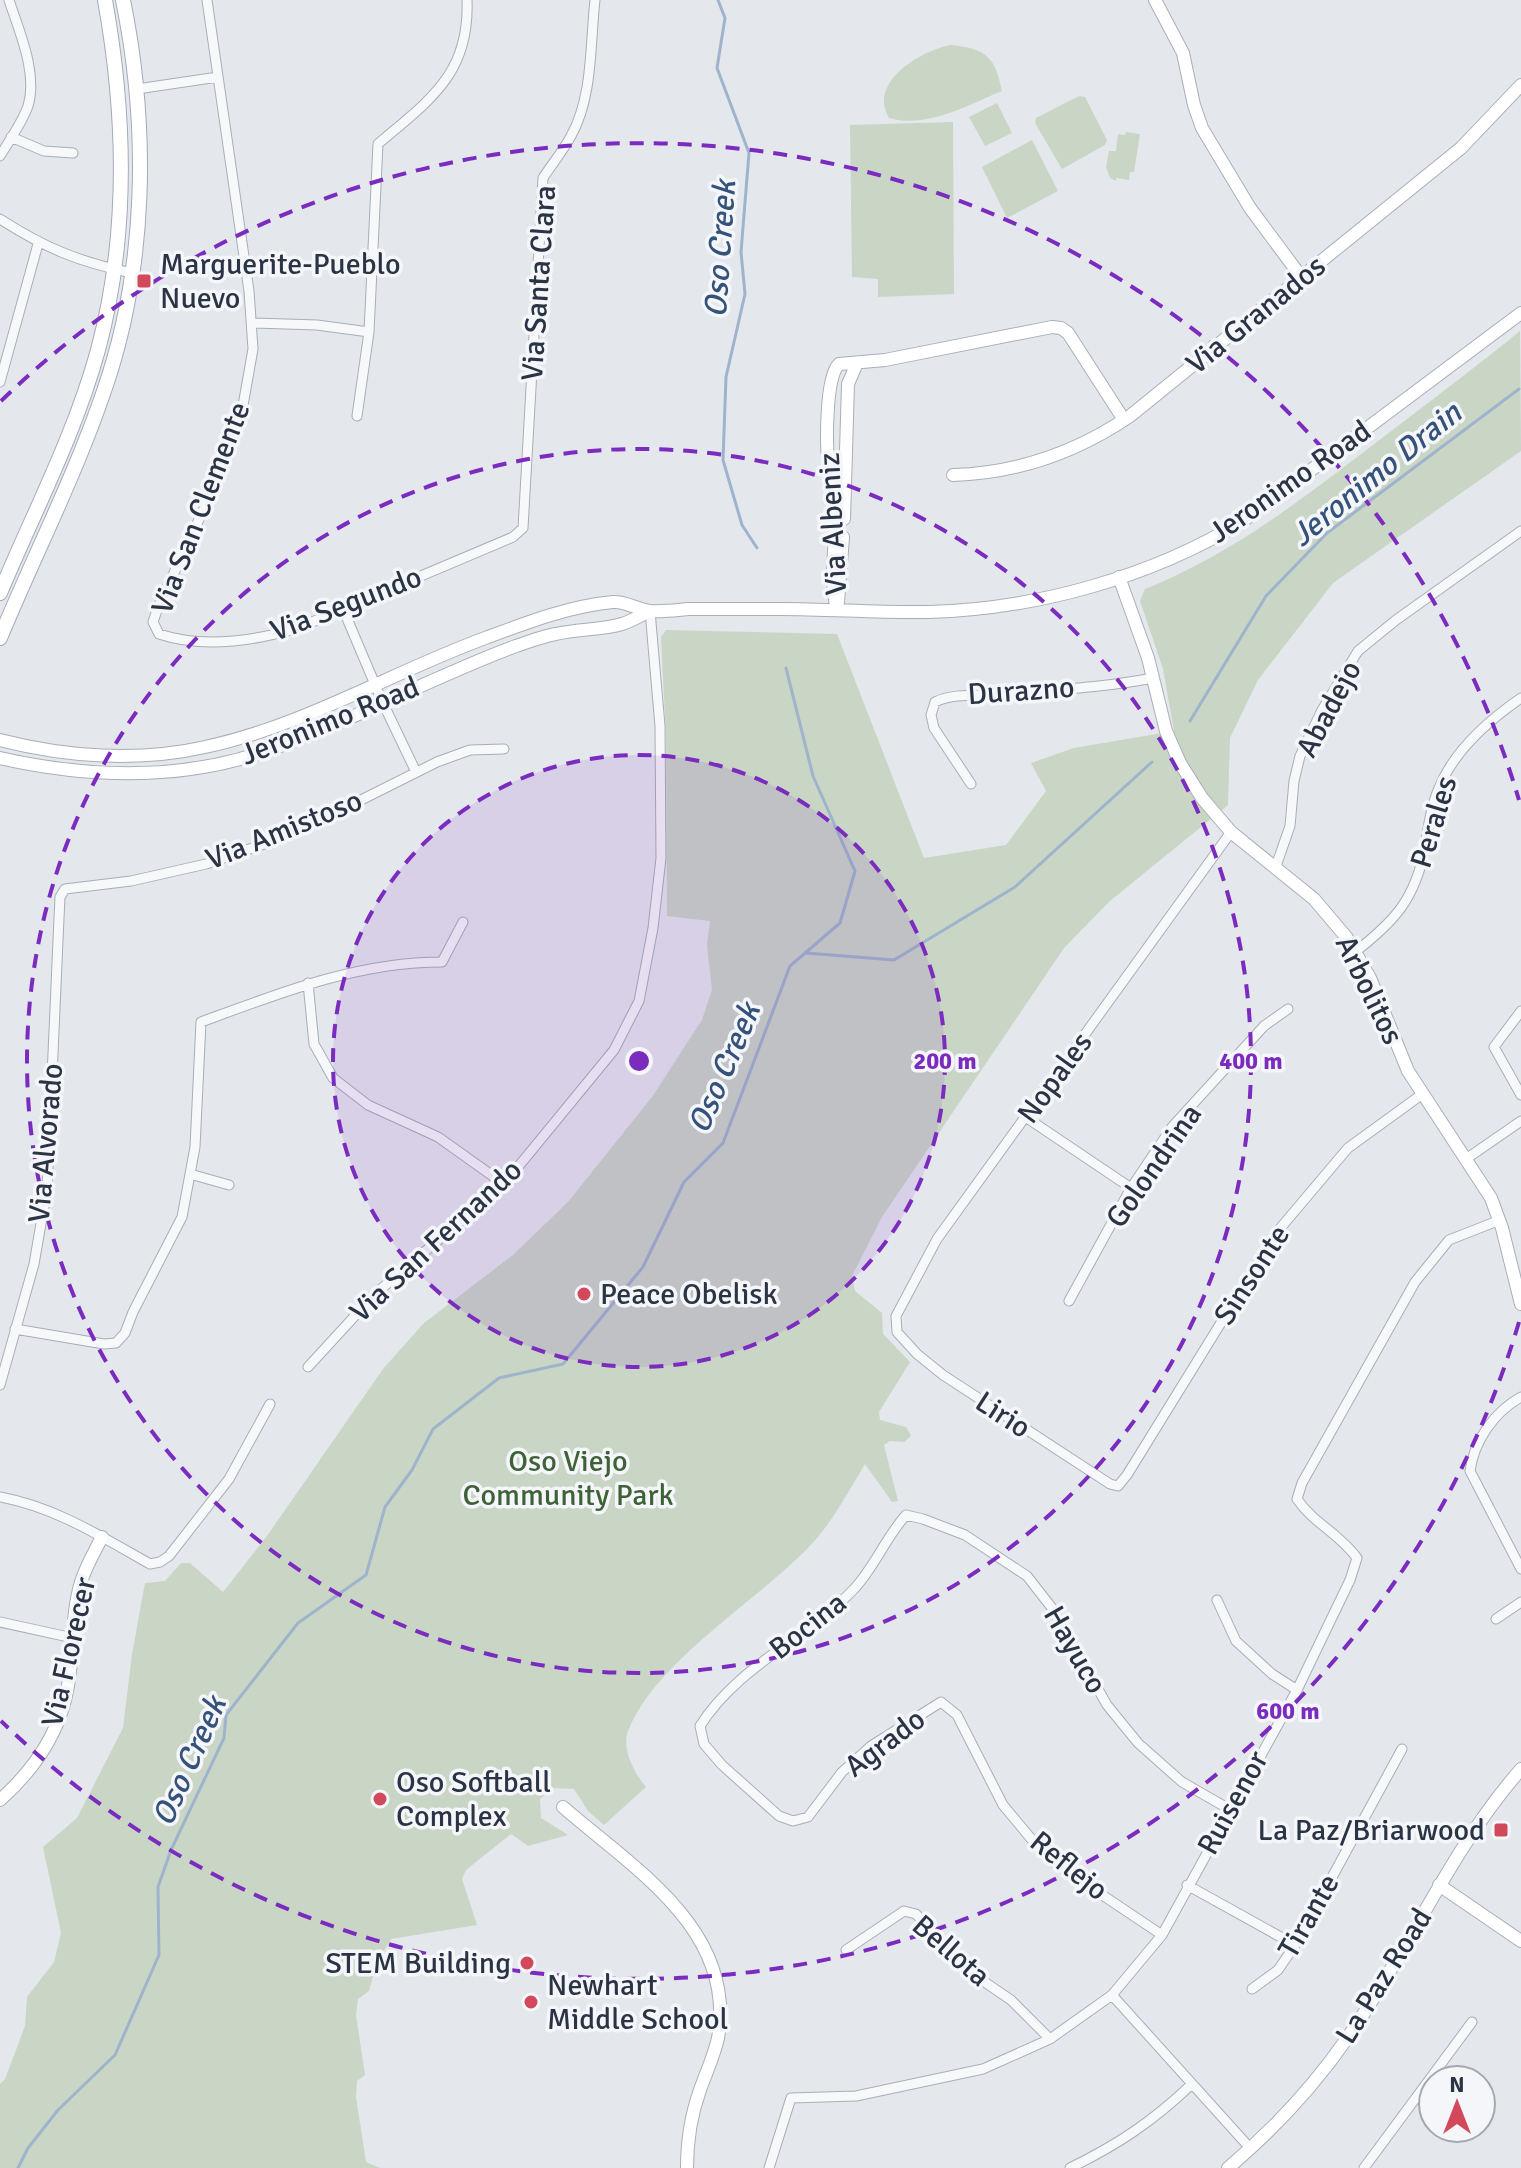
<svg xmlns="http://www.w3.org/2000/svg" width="1521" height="2168" font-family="Signika,sans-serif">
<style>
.green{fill:#c9d6c5}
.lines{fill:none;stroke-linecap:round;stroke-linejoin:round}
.stream{stroke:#9fb4cc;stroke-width:3}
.street-casing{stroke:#a9aeb7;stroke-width:11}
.secondary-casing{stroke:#a9aeb7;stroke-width:14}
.primary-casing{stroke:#a3abb8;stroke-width:16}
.street{stroke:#f7f8fa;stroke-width:9}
.secondary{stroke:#fff;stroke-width:12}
.primary{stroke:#fff;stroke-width:14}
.ring{fill:none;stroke:#7b2cbf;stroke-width:4;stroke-dasharray:14 10}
.poi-dot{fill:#d1495b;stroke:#f4f6f9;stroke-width:3}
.labels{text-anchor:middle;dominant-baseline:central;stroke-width:7;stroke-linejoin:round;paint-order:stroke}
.poi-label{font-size:30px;fill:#2b3445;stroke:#f4f6f9;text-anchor:start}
.street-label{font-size:30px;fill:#2b3445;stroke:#f4f6f9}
.park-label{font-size:30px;fill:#3f6138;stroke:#f4f6f9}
.water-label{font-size:32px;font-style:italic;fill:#34527a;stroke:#f4f6f9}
.centre{fill:#7b2cbf;stroke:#f4f6f9;stroke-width:4}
.ring-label{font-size:24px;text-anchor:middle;font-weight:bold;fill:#7b2cbf;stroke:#f4f6f9;stroke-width:7;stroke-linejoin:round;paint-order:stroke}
</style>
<rect width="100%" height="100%" fill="#e4e7ec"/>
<path class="green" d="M951,45c36,4 44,12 51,46 -34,14 -76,38 -113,27 -22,-36 33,-68 62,-73z
M1079,96l6,1 22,43 -2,5 -43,24 -27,-46 1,-5z
M997,103l15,30 -27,13 -16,-29z
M953,122l1,172 -76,3v-18l-26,-2 -2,-152z
M1126,132l14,2 -6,38h-4l-1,8 -13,-2v3l-6,-3 -4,-11 3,-16h7l2,-17 7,1z
M1032,140l26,51 -51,27 -25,-51z
M1520,331l1,120 -188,132 -75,97 -28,58 -2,67 -118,96 -46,47 -182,269 -30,59 3,15 27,22 1,21 27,28 -31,50 1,8 26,7 5,9 -7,6 -14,-1 -6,4 14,56 -6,1 -27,-38c-18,30 -34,61 -59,86 -52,53 -151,112 -178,181 -7,18 7,43 18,56l-42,38 -16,-14 -14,-22 -22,-1 -12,11 1,19 27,17 -40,11 -17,-12 -45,36 -4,9 15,46 -86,14 -15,26 -7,26 -11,8 -2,16 9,60 -8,6 -1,16 10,65 14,6h-380v-84l5,-5 20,-53 2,-29 27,-35 7,-29 -18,-86 34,-29 46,-90 9,-74 13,-71 20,-2 16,-18h9l33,29 44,-56 116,-167 41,-46 89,-68 55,-53 84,-105 50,-77 10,-30 -5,-45 3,-24 -43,-5 -1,-178 -5,-101 5,-7 171,4 87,224 82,-13 40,-54 -15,-28 43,-15 100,-17 -11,-62 -23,-68 5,-12c92,-37 166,-97 245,-157 43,-33 87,-66 130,-101z"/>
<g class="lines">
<path class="stream" d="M718,0l7,18 -8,50 32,85 -8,99 4,42 -19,83 -3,83 19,65 15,23
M1190,721l76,-125 61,-63 192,-144
M806,953l88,7 121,-73 137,-125
M18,2168l10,-20 30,-38 57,-55 44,-100 -1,-68 13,-37 53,-112 2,-23 72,-92 68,-48 19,-68 27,-37 21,-41 66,-51 64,-14 80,-97 41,-85 39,-39 67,-177 50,-43 15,-52 -42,-95 -27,-108"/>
<g class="street-casing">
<path id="street" d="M207,0l42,291 4,58 -11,62 -18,55 -66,141 -5,15 6,12c45,15 95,7 139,-6l215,-91 10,-9 20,-350c9,-14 20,-27 28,-42 22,-39 19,-92 24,-136
M137,89l81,-12
M11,137l33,14 29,2
M0,156c9,-15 22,-33 28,-50 10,-33 -9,-75 -19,-106
M0,219c45,29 79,43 132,54
M252,323l65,2 52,7
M0,382l38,-138
M357,416l12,-84 9,-188c50,-43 92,-69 89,-144
M343,609l39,92 34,71
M971,784l-37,-56 -3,-13 4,-13c19,-9 41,-6 62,-7 52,-5 104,-7 156,-17
M1231,832l-294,407 -41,77 1,16 20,22 26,21 167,109 8,2 9,-11 150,-243 71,-84 73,-53
M1275,869l15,-43 4,-45 6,-25 22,-46 36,-59 38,-31 125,-89
M1355,952c40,-31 60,-53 70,-104 3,-20 6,-42 14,-60 15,-37 50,-68 82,-90
M308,983l6,61 19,34 35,27 70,32 66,47
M1521,1011l-27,36 27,48
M1027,1118l104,70
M1466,1159l55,-38
M190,1174l39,11
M1069,1301l62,-113 41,-61 92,-101 24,-17
M15,1329l89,15 12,-1 9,-10 8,-21 49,-95 13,-70 6,-125c79,-29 156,-60 241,-60l21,-40
M308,1367l66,-72 130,-111 110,-134 25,-49 14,-73 8,-70 -1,-132 -10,-115
M0,1385l34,-121 13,-75 12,-271 1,-21 5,-8 66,-8 75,-17 67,-23 52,-23 112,-56 33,-12 34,-1
M1521,1397c-27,15 -47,44 -51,74l51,98
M0,1497c55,10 102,40 150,67l10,-2 9,-6 60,-77 41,-75
M1217,1600l19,41 36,33 25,16
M1496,1619l25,-17
M0,1622l73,16
M1187,1885l108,60
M1162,1935l-106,-71 -23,-23 -30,-36 -46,-90 -16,-13 -70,44 -29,26 -34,45 -15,4 -14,-5 -57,-51 -18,-21 -4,-18c37,-59 104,-86 152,-135 22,-22 33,-53 54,-76l17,4 42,16 62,41 25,32 55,97 31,38 44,39 47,27
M846,1950l58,-39 12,3 51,56 44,30 39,39
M1252,1989l26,-19 17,-25 107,-196
M1112,1995l138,153
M769,2168l22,-70 65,-2 127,-27 67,-30 62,-44 50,-60 135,-245 53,-110 7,-22c-17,-24 -44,-35 -60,-59l5,-16 113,-201 34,-42 51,-20
M1070,2168c49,-24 83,-47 122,-84
M1364,2168l108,-146"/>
</g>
<g class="secondary-casing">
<path id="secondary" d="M1155,0l28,53 11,52 8,23 48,80 52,70
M953,475c64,-2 124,-23 177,-59l331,-268 60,-63
M844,519l4,-135 9,-21
M1119,577l29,81 18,73 14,32 22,35 29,34 83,67 33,39 23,40 38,93 83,127 11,30 19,76
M838,602l5,-65
M837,609c-8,-32 -1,-65 -1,-99 1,-15 -6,-28 -7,-42 -3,-21 -4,-90 10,-104l46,-4 167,-33 9,1 7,5 56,87
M0,740c66,17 139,22 205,7 99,-21 189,-76 283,-110 40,-15 82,-31 125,-35 13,-1 25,8 37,9 13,1 27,-1 39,-2 30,0 61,0 91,0 50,0 99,4 149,3 108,-3 222,-35 314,-91l278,-208
M0,758c89,20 182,23 269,-8 84,-29 163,-73 247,-104 12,-4 27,-10 40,-12 22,-5 45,-4 66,-10 10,-3 19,-9 28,-13
M0,1800c35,-31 60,-67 68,-114 6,-35 3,-71 13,-104 5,-16 14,-31 21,-45
M563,1807c70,61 174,123 155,231 -4,18 -12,35 -18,52 -9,25 -13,52 -13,78
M1439,1885l82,56
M1228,2168c45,-38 86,-82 120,-131 61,-87 102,-187 173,-268"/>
</g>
<g class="primary-casing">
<path id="primary" d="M0,593c34,-81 75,-159 98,-243 31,-115 28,-233 7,-350
M0,638c34,-82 75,-162 104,-247 43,-124 45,-263 19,-391"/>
</g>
<use href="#street" class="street"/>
<use href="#secondary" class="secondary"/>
<use href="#primary" class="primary"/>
</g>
<circle cx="639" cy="1061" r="306" fill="#7b2cbf" fill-opacity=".12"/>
<g class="ring">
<circle cx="639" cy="1061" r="306"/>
<circle cx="639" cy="1061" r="612"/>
<path d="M1519 1322A918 918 0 0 1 1 1721M1 401A918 918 0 0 1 1519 800"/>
</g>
<g class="poi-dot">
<rect x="136" y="273" width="16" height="16" rx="4"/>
<circle cx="584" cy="1294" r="8"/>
<circle cx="380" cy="1799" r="8"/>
<rect x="1493" y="1822" width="16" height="16" rx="4"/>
<circle cx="527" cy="1963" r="8"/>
<circle cx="531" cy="2002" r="8"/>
</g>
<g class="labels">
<g class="poi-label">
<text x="160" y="264">Marguerite-Pueblo<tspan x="160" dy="34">Nuevo</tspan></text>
<text x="600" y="1294">Peace Obelisk</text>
<text x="396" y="1782">Oso Softball<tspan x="396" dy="34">Complex</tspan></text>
<text x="1485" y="1830" text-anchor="end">La Paz/Briarwood</text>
<text x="511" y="1963" text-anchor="end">STEM Building</text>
<text x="547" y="1985">Newhart<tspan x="547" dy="34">Middle School</tspan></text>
</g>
<g class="street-label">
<text transform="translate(539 283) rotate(-86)">Via Santa Clara</text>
<text transform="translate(1256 315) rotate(-39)">Via Granados</text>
<text transform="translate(1290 482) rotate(-35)">Jeronimo Road</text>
<text transform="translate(201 508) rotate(-69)">Via San Clemente</text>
<text transform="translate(833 524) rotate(-93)">Via Albeniz</text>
<text transform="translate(346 604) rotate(-21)">Via Segundo</text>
<text transform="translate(1021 691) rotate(-4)">Durazno</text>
<text transform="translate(1329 709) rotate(-62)">Abadejo</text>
<text transform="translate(330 721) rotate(-22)">Jeronimo Road</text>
<text transform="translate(1434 822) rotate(-73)">Perales</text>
<text transform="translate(284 830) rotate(-22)">Via Amistoso</text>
<text transform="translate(1369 990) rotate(64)">Arbolitos</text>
<text transform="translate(1055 1078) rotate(-54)">Nopales</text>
<text transform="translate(46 1143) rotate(-85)">Via Alvorado</text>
<text transform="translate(1154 1166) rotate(-55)">Golondrina</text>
<text transform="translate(436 1241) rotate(-43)">Via San Fernando</text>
<text transform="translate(1252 1275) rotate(-57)">Sinsonte</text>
<text transform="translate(1003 1415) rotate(33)">Lirio</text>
<text transform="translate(808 1626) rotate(-38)">Bocina</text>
<text transform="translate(1075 1650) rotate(60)">Hayuco</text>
<text transform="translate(69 1652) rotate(-77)">Via Florecer</text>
<text transform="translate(885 1743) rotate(-37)">Agrado</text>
<text transform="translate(1233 1803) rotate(-61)">Ruisenor</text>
<text transform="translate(1069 1866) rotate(39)">Reflejo</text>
<text transform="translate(1309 1916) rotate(-60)">Tirante</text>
<text transform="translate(951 1951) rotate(41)">Bellota</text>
<text transform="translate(1384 1976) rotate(-58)">La Paz Road</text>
</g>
<g class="park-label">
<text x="568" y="1461">Oso Viejo<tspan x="568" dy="34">Community Park</tspan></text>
</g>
<g class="water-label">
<text transform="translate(720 249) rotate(-86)">Oso Creek</text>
<text transform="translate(1376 474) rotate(-39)">Jeronimo Drain</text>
<text transform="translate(724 1068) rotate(-67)">Oso Creek</text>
<text transform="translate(189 1761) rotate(-66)">Oso Creek</text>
</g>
</g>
<circle cx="639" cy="1061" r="12" class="centre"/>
<g class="ring-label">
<text x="945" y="1069">200 m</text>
<text x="1251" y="1069">400 m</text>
<text x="1288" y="1719">600 m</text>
</g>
<g transform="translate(1457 2104)"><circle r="38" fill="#f4f6f9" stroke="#a4a8b1" stroke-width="2"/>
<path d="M0-6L14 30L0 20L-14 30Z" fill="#d1495b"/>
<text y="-12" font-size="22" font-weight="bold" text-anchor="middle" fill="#2b3445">N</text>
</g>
</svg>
